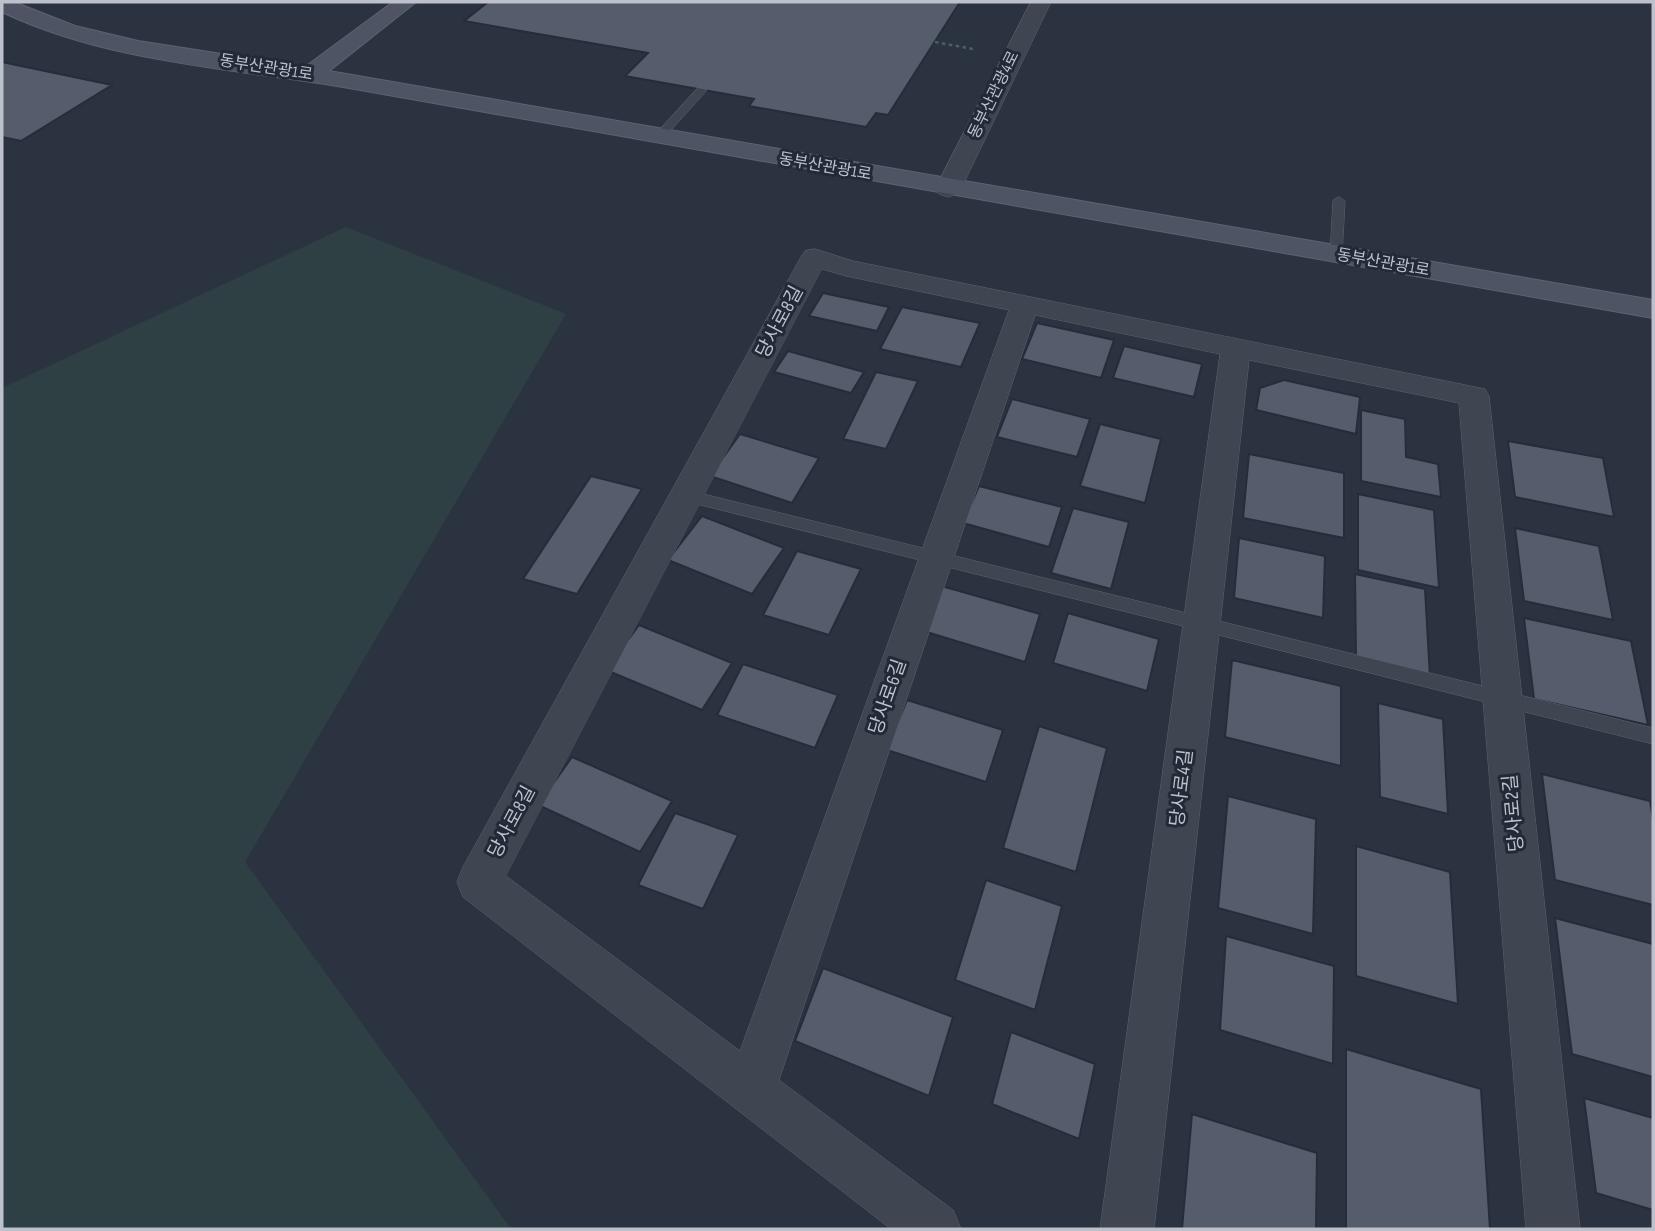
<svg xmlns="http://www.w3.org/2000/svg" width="1655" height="1231" font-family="'Sofia Sans Condensed','Noto Sans KR',sans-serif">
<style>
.green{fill:#2e4043}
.building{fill:#555c6c;stroke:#262c39;stroke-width:2}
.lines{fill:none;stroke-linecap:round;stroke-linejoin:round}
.lane-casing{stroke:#5d636f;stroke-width:1}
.street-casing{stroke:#5d636f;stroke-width:1}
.secondary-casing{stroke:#5d636f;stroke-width:2}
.path{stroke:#4d5d61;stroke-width:2.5;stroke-dasharray:3.5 3.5;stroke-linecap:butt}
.lane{fill:#3f4551;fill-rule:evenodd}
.street{fill:#3f4551;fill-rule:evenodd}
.secondary{fill:#4e5464;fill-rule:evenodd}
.labels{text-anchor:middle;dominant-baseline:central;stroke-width:6;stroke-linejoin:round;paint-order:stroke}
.far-street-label{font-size:16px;fill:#bcc1cb;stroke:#232a37}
.street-label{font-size:19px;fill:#bcc1cb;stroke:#232a37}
</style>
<rect width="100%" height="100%" fill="#2b3341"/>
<path class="green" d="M346,227l220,87 -321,548 266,367h-509v-841z"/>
<path class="building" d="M488,2h472l-72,113 -12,-2 -10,14 -117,-21 5,-7 -129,-23 23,-23 -184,-32z
M2,62l110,23 -91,56 -19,-4z
M823,293l66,14 -12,24 -68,-15z
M902,307l78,16 -19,44 -81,-18z
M1037,323l77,17 -13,38 -79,-19z
M1124,346l78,18 -8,33 -81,-19z
M788,351l76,21 -13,21 -77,-21z
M876,372l42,9 -32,68 -43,-10z
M1284,380l76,17 -4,37 -100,-24 4,-22z
M1012,399l78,20 -13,38 -80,-20z
M1361,410l44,9 1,38 32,7 3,33 -80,-16z
M1100,424l61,15 -16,64 -65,-17z
M740,434l79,24 -27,45 -82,-27z
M1508,441l95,17 11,59 -99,-20z
M1249,454l95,19v65l-101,-20z
M591,476l51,13 -65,105 -54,-15z
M979,486l83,21 -13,40 -86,-24z
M1358,494l76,16 5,78 -81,-18z
M1073,508l56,14 -18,67 -60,-16z
M702,516l82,32 -32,46 -84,-34z
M1515,528l84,18 14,74 -89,-19z
M1239,538l86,18 -2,62 -89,-20z
M797,551l64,18 -32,66 -66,-20z
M1355,574l70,15 5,88 -74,-17z
M938,585l102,29 -15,48 -105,-32z
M1068,613l91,26 -12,52 -94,-28z
M1524,618l107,23 17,84 -114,-26z
M639,625l93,38 -30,47 -96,-40z
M1232,660l109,26v80l-116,-29z
M743,664l95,31 -23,53 -98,-33z
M907,700l96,30 -17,52 -99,-32z
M1378,703l65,16 5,95 -68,-17z
M1039,726l68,22 -31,124 -73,-24z
M572,757l100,44 -32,51 -102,-47z
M1542,774l108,27 3,18v86l-98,-25z
M1228,796l88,23 -3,115 -95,-26z
M675,813l63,22 -35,74 -65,-24z
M1356,846l94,26 8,132 -102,-28z
M986,880l76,26 -27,104 -80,-30z
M1555,918l98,26v133l-81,-23z
M1226,936l108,30 -1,98 -113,-34z
M823,968l130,49 -24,79 -134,-55z
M1011,1032l84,32 -16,75 -87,-35z
M1346,1049l135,40 9,140h-144z
M1584,1098l69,20v92l-57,-17z
M1192,1114l125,39 -1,76h-134z"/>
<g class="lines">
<g class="lane-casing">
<path id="lane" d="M698,88l9,2 -44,49h-8v-4z
M1339,197l6,4 -3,54 -6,4 -6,-4 3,-54z
M687,490l966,238v16l-972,-244 -2,-4z"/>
</g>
<g class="street-casing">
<path id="street" d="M1031,2h20l-90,187 -4,5 -9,3 -9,-3 -4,-5z
M815,249l38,12 632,128 4,7 91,833h-54l-67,-826 -210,-43 -95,869h-54l120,-875 -185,-39 -256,765 174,130 8,19h-70l-428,-332 -6,-15 6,-15 338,-610 4,-6zM822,269l24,7 163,34 -269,741 -234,-175z"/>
</g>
<g class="secondary-casing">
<path id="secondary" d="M2,2h12l61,24 63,15 167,26 88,-65h23l-87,69 1324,229v18l-1304,-230c-117,-20 -239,-25 -347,-76z"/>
</g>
<path class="path" d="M935,42l38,7"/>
<use href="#lane" class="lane"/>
<use href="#street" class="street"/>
<use href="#secondary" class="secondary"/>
</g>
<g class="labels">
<g class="far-street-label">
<text transform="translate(266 68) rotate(9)">동부산관광1로</text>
<text transform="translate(994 95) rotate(-64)">동부산관광4로</text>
<text transform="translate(825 167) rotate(10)">동부산관광1로</text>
<text transform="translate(1383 263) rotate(10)">동부산관광1로</text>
</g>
<g class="street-label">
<text transform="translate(780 322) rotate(-62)">당사로8길</text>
<text transform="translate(888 697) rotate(-71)">당사로6길</text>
<text transform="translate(1182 788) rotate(-83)">당사로4길</text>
<text transform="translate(1514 813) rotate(-95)">당사로2길</text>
<text transform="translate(512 822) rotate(-62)">당사로8길</text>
</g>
</g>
<rect width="1655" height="1231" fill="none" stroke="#bcc1cb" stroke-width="7"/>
</svg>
